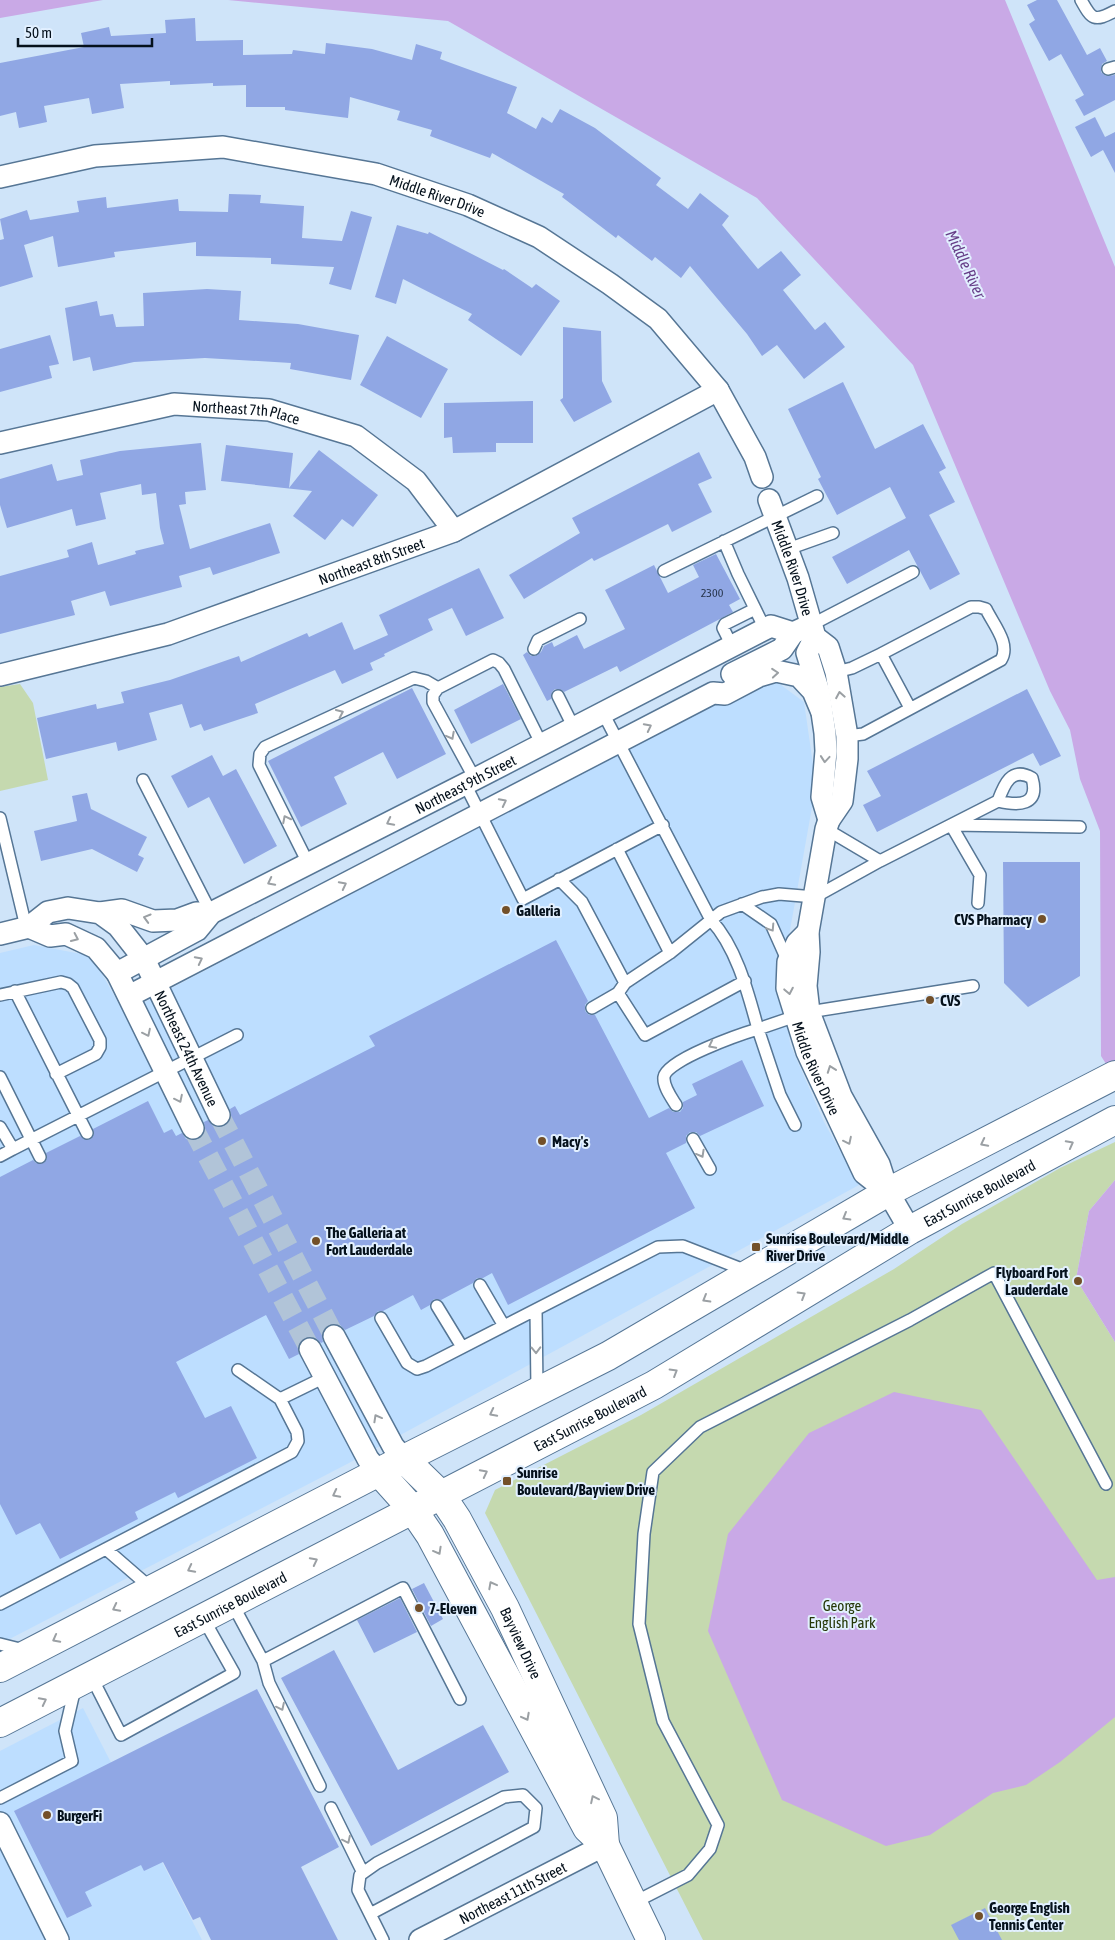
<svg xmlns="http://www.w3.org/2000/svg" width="1115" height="1940" font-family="'Asap Condensed',sans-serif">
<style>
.built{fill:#bddeff}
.green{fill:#c5d9af}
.water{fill:#c9a9e6}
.building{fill:#90a7e4}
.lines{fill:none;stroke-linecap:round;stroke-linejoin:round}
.minor-tunnel{stroke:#b1c4d8;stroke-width:21;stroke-dasharray:21 11;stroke-linecap:butt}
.service-casing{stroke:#567695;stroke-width:14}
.minor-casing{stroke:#567695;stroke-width:24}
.tertiary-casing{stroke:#567695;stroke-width:30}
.primary-casing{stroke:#567695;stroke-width:30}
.service{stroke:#fff;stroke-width:11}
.minor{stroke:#fff;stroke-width:21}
.tertiary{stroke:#fff;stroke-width:28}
.primary{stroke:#fff;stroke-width:28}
.oneway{stroke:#9ba0a4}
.poi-dot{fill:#735029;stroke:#e2f0ff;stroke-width:2}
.labels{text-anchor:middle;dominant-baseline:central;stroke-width:4;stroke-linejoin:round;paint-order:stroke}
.number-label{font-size:12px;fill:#28364e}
.street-label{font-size:15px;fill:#05111c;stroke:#e2f0ff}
.poi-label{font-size:15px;font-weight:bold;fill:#05111c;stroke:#e2f0ff;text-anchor:start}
.park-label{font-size:15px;fill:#253707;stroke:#e2f0ff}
.water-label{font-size:16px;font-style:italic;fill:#663d87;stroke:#e2f0ff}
</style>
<rect width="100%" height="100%" fill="#cfe4f9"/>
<path class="built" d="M777,682l27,20 12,83 -33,184 7,75 34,78 35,63 -510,278 -349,181v-691l34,-8 58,11 32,57 597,-312z
M83,1708l119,232h-202v-189z"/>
<path class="green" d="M20,684l13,19 15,77 -48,11v-104z
M1115,1142v38l-26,31 -13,68 39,63v598h-412l-218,-427 10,-23 146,-75 253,-146 68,-45 98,-56z"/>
<path class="water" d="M0,0h103l-103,18z
M228,0h777l110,267v811l-14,-22 -1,-225 -20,-52 -10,-49 -20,-39 -137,-326 -156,-167 -309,-177z
M1115,1180v162l-39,-63 13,-68z
M894,1392l87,18 116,170 18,-3v140l-55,45 -34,23 -33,8 -63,42 -44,11 -104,-46 -74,-169 20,-97 81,-101z"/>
<path class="building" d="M1037,0h20l30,55 13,-7 7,13 -5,3 -1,8 5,4 9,-1v25l-31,16 -9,-16 9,-5 -23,-41 -12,7 -20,-37 6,-4 -8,-15z
M195,18l1,23 47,-1v15l49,-1 1,-4 32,4 1,-11 46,6 40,11 4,-16 26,8 -2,7 77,28 -10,26 29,16 6,-12 10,6 8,-14 35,19 66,50 -5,7 32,24 12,-16 29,23 -7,9 36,44 23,-18 20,24 -18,15 32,40 10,-8 20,25 -41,32 -27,-34 -15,11 -15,-22 -57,-68 -9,12 -26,-21 -3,4 -34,-26 -2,3 -54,-41 2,-3 -72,-41 -2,5 -60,-22 2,-6 -35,-10 3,-9 -50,-14 -2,21 -63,-8v-3h-39v-22l-33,1v-3l-43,2v-4l-50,3 4,24 -32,6 -3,-16 -45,8 3,16 -28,6 -3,-16 -16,4v-53l84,-16 -3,-14 28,-6 2,9 55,-3 -1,-13z
M1095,117l10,20 10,-5v41l-12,-23 -12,7 -16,-30z
M229,194l32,1 -1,8 44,3 -2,32 40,3 9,-30 21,6 -21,73 -22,-6 5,-17 -63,-3v-6l-75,-2v-14l-82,10 1,5 -57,10 -5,-31 -29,9 9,32 -33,10v-47l4,-1 -4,-20 27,-9 3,10 49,-8 -2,-11 29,-4 1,11 71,-9 1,12 49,1z
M397,225l31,9 1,-2 74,38 1,-1 28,19 4,-4 24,17 -39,55 -53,-36 4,-6 -69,-35 -7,25 -21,-7z
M207,289l34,2 -2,29 59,4 61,11 -8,45 -61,-11 1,-6 -86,-5 -71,4 -41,9 -3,-14 -17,4 -8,-53 32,-7 3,15 13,-2 3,13 28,-1 -1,-33z
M563,327l38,4 1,50 10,21 -38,20 -14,-22 3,-2z
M50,335l9,29 -10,2 3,12 -52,14v-43z
M387,336l61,33 -27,49 -61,-33z
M843,382l32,67 48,-25 23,44 -7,4 16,30 -26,13 31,59 -30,16 -21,-40 -62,34 -15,-27 74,-39 -16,-31 -53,28 -19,-36 3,-2 -33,-68z
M533,401v42h-37v9l-43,1 -1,-16 -8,1v-35z
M201,443l5,47 -21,2 1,12 -7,1 11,44 80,-26 10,30 -67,22 -3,-8 -31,9 3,11 -72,19 -5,-15 -34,10 4,14 -75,19v-58l69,-19 -2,-7 25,-8 6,23 38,-11 -1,-3 29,-7 -4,-16 -4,-35 -14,2 -1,-11 -41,9 6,26 -30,7 -4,-17 -65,19 -7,-23v-26l52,-15 5,17 26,-6 -3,-15 40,-9z
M226,445l67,8 -4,35 30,-38 59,45 -25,32 -11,-8 -17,21 -32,-24 19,-25 -91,-10z
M699,452l13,26 -14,6 14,28 -40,20 -4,-8 -74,37 -2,-3 -68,41 -15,-24 71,-42 -8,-15z
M716,554l24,45 -11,6 4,7 -113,60 -3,-6 -53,26 -2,-2 -7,-1 -3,3 -1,7 -4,2 -24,-46 4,-3 4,4h4l6,-4 3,-6 8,-4 2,5 23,-12 7,14 41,-20 -20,-39 49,-25 14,28 31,-16 -6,-12z
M479,568l25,50 -38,18 -14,-28 -24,11 5,11 -49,24 1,2 -15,7 3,7 -31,14 -7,-14 -80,34 3,9 -54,18 -3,-7 -11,4 -8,-24 -33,9 8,27 -39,11 -2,-9 -70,17 -9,-41 59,-14 1,5 27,-6 -3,-11 49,-12 69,-24 2,6 66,-29 2,4 33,-15 12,28 34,-15 -9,-20z
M503,684l18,35 -50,25 -17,-34z
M412,688l34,66 -49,25 -14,-27 -49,25 13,27 -46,23 -33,-66z
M1027,689l34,67 -21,10 -7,-13 -156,79 -14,-27 18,-9 -14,-25z
M212,755l11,21 13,-7 41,77 -33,18 -35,-67 -21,11 -17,-32z
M87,793l4,16 56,28 -9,18 6,3 -7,14 -45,-23 -51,12 -7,-30 43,-10 -5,-25z
M1003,862h77v114l-52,31 -24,-24z
M556,940l32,61 -3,4v6l4,4h6l54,103 20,-10 4,4h7l3,-4v-6l14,-7 -5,-11 50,-24 22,46 -64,30 -4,-4h-6l-4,4v7l-20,10 29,55 -187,97 -16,-32 -9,5h-6l-4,5 -32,17 -7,-1 -4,6 -9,5 -8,-15 -30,16h-5l-4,5 -29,14 -5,-5 -6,-1 -5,1 -6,5 -1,6 1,6 -2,1 -4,-4 -6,-2 -6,1 -6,5 -1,5 1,6 -10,5 -23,-44 -90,47 29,56 26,-12 26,52 -79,40 -3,-6 -40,20 3,7 -78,40 -20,-36 -24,12 -16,-31v-327l33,-17 3,3h8l3,-5 -1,-5 34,-17 6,4 5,-1 3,-5 -1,-5 55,-28 16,32 8,-4 4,7 6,-3 4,6 6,1 6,-1 6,-4 1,-7 -1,-6 4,-2 4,5 6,2 7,-1 5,-4 1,-6 -1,-7 5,-3 5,9 135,-69 -6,-10z
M424,1583l19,36 -12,7 -19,-37z
M400,1598l17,34 -43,21 -17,-33z
M334,1650l64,120 85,-45 26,47 -138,74 -90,-168z
M257,1689l82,158 -38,20 37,73h-127l-11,-23 -7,3 -30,-58 -19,9 -3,-6 -56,27 7,14 -25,12 -53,-107z
M985,1908l17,32h-43l-8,-15z"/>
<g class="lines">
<path class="minor-tunnel" d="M219,1115l115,221
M193,1128l117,221"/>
<g class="service-casing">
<path id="service" d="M1081,0c11,20 13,22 34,11
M1108,69l7,-2
M724,541l14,33 27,55
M788,549l45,-16
M664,571l153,-75
M811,625l102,-53
M732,646l-9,-18 2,-4 30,-15
M534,649l4,-9 42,-21
M836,672l16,-4 29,-14
M438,688l55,-28 6,3 5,6 38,76
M558,696l16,32
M603,713l108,207c26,28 37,73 47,109l38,-13
M847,736l16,-2 138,-74c10,-16 -8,-36 -15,-51l-7,-2h-8l-90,47 29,54
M143,780l68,133
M465,784l58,115 140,-74
M0,818l26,109
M826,829l54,32 118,-60c20,5 42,5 34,-23 -21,-12 -28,7 -34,23
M617,849l53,104
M308,863l-49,-98 1,-11 5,-7 149,-69 12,3 12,7 -5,7v7l42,77
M559,879l23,23 43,81
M978,903l2,-28 -29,-50 129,2
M742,904l29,20 17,38
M745,981l-100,54 -27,-42 7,-10 45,-30 51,-41 41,-15 17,-3 36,3 65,-36
M15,991l72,142
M0,995l61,-13 7,2 5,4 27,52v7l-4,7 -40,20
M592,1008l26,-15
M809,1012l164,-26
M0,1077l40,80
M676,1105c-5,-8 -13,-19 -12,-28 2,-17 77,-43 94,-48l22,66 15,30
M0,1127l13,22 224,-114
M693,1139l17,30
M0,1156l13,-7
M480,1285l24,41
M437,1306l25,41
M536,1310l1,80
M381,1318l26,45 10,6 9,-3 232,-119 25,-1 64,25
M238,1370l42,29 45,-22
M106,1549l46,40
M232,1603l31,58 140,-73 57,111
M0,1604l292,-152 6,-11 -1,-9 -17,-33
M0,1644l24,6
M263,1661l6,22 51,103
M91,1676l30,59 113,-62 -31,-55
M0,1798l72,-37 -7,-30 10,-43
M331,1808l32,65
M633,1903l55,-28 22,-26 8,-24 -55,-104 -24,-97 5,-90 9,-62 47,-45 210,-107 84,-47 112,211
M370,1914l164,-87 2,-19 -13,-13 -19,2 -127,66 -17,12 -2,15 25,50"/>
</g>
<g class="minor-casing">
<g id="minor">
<path id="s1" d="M0,177l95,-21 128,-9 153,27 92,31 71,32 71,47 48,35 60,71 37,67 7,20"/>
<path id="s2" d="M0,443l174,-39 95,6 87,26 60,45 38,50"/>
<path id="s3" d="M769,500l29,78 17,59 13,10 8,25 11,64v23l-5,42 -13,19 -3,9 -18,103 1,20 -3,34 3,26 32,84 38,68 9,28 22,38"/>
<path d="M815,637l-8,16 12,39 6,41 1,18 -4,46 7,23"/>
<path d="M732,674l50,-25 11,-16 11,-5"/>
<path id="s4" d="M0,675l168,-41 286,-103 264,-141"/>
<path d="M100,913l22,-3 31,11 24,-1 19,-7h15"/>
<path d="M29,927l21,9 16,-2 30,14 21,25 76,155"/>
<path id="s5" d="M808,932l-11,11 -9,19 -1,26 20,64 57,121 24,19"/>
<path id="s6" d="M0,934l29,-7 19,-15 20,-4 32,5 18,13 26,33 75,156"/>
<path id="s7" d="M117,973l80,-43 14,-17 264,-134 290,-150 6,-3 22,7"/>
<path d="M129,996l584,-303 12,1 34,-18 17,-5 23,5 14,15 8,19"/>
<path d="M334,1336l59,110 11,13"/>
<path d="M310,1349l58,110 11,13"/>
<path d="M0,1823l58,117"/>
<path id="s8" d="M420,1940l185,-95"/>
</g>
</g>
<g class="tertiary-casing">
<g id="tertiary">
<path id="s9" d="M404,1459l37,36 16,24 48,89 98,210 2,27"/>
<path d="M379,1472l34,38 17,25 157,293 18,17 46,95"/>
</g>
</g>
<g class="primary-casing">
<g id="primary">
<path d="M0,1668l404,-209 204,-103 280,-164 227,-117"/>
<path id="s10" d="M0,1723l654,-338 256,-155 205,-110"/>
</g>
</g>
<use href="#service" class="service"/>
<use href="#minor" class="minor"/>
<use href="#tertiary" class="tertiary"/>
<use href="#primary" class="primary"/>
</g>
<defs><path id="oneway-chevron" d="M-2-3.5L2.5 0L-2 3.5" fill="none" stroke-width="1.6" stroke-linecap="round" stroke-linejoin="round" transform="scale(1.25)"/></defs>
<g class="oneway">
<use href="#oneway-chevron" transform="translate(775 673) rotate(-5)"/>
<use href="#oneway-chevron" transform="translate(840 695) rotate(-100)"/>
<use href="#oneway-chevron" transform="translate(340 713) rotate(-25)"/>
<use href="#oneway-chevron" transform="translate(648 727) rotate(-27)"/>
<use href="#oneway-chevron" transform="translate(451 736) rotate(62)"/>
<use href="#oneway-chevron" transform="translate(825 759) rotate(95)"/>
<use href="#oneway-chevron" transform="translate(503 802) rotate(-27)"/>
<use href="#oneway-chevron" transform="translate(286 819) rotate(-117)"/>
<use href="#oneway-chevron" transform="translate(390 822) rotate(153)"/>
<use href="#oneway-chevron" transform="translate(271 882) rotate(153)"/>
<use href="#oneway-chevron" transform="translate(343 885) rotate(-27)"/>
<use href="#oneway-chevron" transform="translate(147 918) rotate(-164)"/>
<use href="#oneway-chevron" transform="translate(771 928) rotate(57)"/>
<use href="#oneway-chevron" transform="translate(75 938) rotate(25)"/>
<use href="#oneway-chevron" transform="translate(199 960) rotate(-27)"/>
<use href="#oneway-chevron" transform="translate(789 991) rotate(79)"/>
<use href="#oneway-chevron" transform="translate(147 1033) rotate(64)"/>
<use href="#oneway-chevron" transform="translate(712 1045) rotate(153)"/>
<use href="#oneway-chevron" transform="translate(831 1069) rotate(-110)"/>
<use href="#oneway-chevron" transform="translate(179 1099) rotate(64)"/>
<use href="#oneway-chevron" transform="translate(848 1141) rotate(64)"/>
<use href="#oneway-chevron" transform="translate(984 1143) rotate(153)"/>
<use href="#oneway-chevron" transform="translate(1070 1144) rotate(-28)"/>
<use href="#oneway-chevron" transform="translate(701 1154) rotate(61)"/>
<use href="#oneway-chevron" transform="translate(846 1217) rotate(150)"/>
<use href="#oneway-chevron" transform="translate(802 1295) rotate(-31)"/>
<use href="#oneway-chevron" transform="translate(706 1299) rotate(150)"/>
<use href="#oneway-chevron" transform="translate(536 1350) rotate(89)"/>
<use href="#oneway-chevron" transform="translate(674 1372) rotate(-31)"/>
<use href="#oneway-chevron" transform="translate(493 1413) rotate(153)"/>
<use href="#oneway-chevron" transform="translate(377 1418) rotate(-119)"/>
<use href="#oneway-chevron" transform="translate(484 1473) rotate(-27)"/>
<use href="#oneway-chevron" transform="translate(336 1494) rotate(153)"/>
<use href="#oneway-chevron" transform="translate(438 1551) rotate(61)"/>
<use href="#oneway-chevron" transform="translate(314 1561) rotate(-27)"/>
<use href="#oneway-chevron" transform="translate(191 1569) rotate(153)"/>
<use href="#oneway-chevron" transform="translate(492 1585) rotate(-118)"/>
<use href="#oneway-chevron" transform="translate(116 1608) rotate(153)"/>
<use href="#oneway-chevron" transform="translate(56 1639) rotate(152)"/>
<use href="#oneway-chevron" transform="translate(43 1701) rotate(-27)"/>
<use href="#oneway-chevron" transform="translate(281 1707) rotate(64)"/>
<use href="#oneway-chevron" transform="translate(526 1717) rotate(62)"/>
<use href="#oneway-chevron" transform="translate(594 1799) rotate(-116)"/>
<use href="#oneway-chevron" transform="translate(347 1840) rotate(64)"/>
</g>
<g class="poi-dot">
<circle cx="506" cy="910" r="5"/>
<circle cx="1042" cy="919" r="5"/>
<circle cx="930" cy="1000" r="5"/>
<circle cx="542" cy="1141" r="5"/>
<circle cx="316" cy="1241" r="5"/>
<rect x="751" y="1242" width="10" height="10" rx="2.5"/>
<circle cx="1078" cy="1281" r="5"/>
<rect x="502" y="1476" width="10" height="10" rx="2.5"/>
<circle cx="419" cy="1608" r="5"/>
<circle cx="47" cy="1815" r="5"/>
<circle cx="979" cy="1916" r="5"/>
</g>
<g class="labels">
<g class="number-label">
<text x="712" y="593">2300</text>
</g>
<g class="street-label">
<text stroke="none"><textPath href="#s1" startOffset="446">Middle River Drive</textPath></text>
<text stroke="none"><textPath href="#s2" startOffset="251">Northeast 7th Place</textPath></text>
<text stroke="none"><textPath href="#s4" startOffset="389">Northeast 8th Street</textPath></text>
<text stroke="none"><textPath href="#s3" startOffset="72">Middle River Drive</textPath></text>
<text stroke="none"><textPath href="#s7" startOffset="398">Northeast 9th Street</textPath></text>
<text stroke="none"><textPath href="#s6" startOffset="270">Northeast 24th Avenue</textPath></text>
<text stroke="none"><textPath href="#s5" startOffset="148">Middle River Drive</textPath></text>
<text stroke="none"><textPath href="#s10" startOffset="1114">East Sunrise Boulevard</textPath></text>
<text stroke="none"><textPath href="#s10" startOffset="664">East Sunrise Boulevard</textPath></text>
<text stroke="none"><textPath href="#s10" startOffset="259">East Sunrise Boulevard</textPath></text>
<text stroke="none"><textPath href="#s9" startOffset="220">Bayview Drive</textPath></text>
<text stroke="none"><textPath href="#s8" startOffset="104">Northeast 11th Street</textPath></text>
</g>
<g class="poi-label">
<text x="516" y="910">Galleria</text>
<text x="1032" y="919" text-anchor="end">CVS Pharmacy</text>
<text x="940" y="1000">CVS</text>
<text x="552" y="1141">Macy's</text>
<text x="326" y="1232">The Galleria at<tspan x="326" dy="17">Fort Lauderdale</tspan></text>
<text x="766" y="1238">Sunrise Boulevard/Middle<tspan x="766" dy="17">River Drive</tspan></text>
<text x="1068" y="1272" text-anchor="end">Flyboard Fort<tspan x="1068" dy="17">Lauderdale</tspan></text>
<text x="517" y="1472">Sunrise<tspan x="517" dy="17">Boulevard/Bayview Drive</tspan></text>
<text x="429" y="1608">7-Eleven</text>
<text x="57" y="1815">BurgerFi</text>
<text x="989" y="1907">George English<tspan x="989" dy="17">Tennis Center</tspan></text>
</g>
<g class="park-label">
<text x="842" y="1605">George<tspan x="842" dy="17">English Park</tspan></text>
</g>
<g class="water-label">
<text transform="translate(966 264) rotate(65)">Middle River</text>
</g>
</g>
<path d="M18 38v8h134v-8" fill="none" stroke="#05111c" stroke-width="2.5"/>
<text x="25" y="38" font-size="15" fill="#05111c" stroke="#e2f0ff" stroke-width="4" paint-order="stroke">50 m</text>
</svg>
